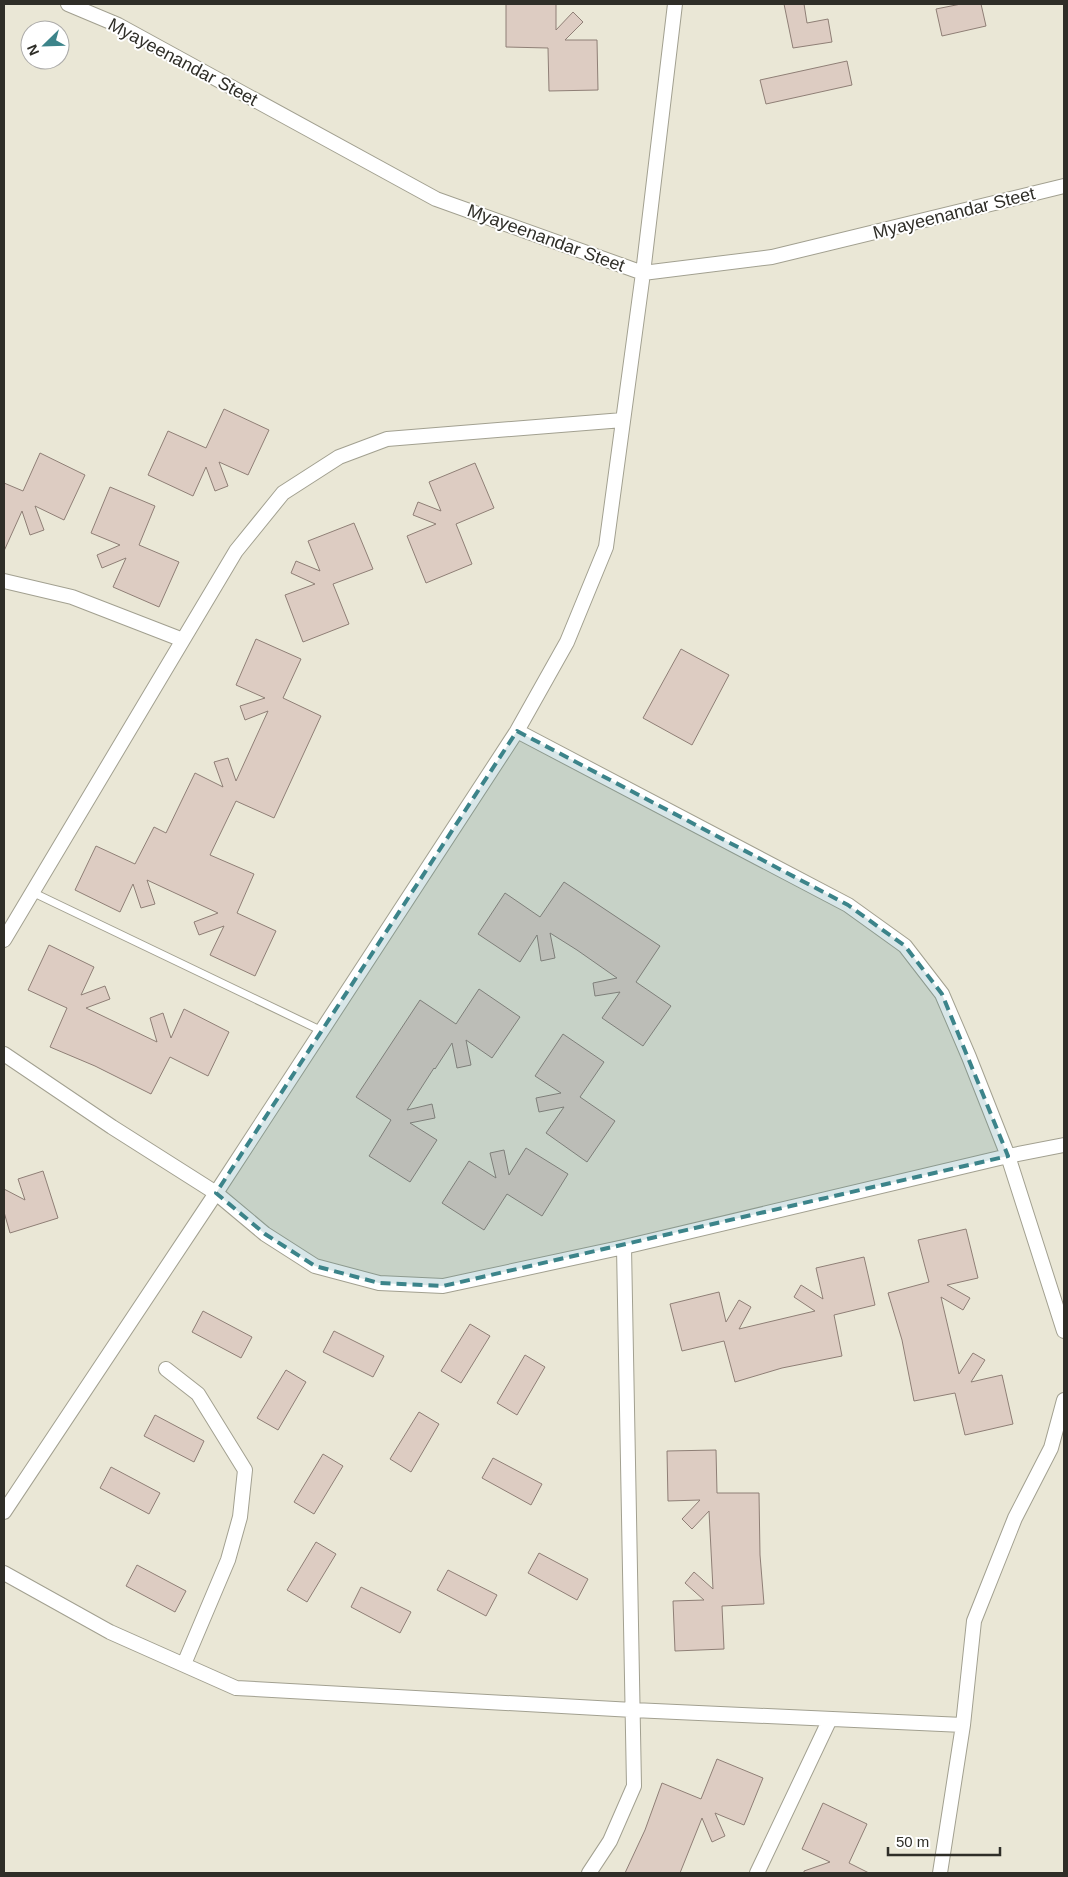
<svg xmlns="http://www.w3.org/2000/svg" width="1068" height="1877" font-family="Arial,sans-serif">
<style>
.building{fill:#ddccc2;stroke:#8f7f76}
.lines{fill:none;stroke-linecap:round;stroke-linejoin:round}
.lane-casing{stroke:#a2a090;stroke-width:9}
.street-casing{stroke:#a2a090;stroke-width:16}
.lane{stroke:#fff;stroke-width:7}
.street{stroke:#fff;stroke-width:14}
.marked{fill:#3c848a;fill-opacity:0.2;stroke:#3c848a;stroke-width:4;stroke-dasharray:10 6;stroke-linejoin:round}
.labels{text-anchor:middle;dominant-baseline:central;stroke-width:4;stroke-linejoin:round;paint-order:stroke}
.street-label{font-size:18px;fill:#2f2e28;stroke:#fff}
</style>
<rect width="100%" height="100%" fill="#eae7d6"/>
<path class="building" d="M506,4h50v26l17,-18 10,10 -18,18h32l1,50 -49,1 -1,-43 -42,-1z
M784,4h20l3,19 21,-4 4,23 -39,6z
M961,4h20l5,22 -44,10 -6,-27z
M847,61l5,24 -86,19 -6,-24z
M224,409l45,21 -21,45 -29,-13 9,24 -13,5 -9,-24 -13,29 -45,-21 20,-44 38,17z
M40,453l45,22 -21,45 -29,-14 9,24 -14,5 -8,-24 -18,40v-68l19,8z
M475,463l19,45 -38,16 16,40 -46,19 -19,-47 29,-12 -23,-9 5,-13 23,9 -12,-29z
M110,487l45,19 -16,39 40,17 -20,45 -46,-20 13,-29 -24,10 -5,-13 23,-10 -29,-12z
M354,523l19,46 -40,15 16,40 -46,18 -18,-47 30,-11 -24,-11 5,-12 24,10 -12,-30z
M256,639l45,20 -18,39 38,18 -47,102 -38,-17 -26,54 44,19 -17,39 39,18 -21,45 -45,-21 14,-29 -25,9 -5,-13 24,-9 -71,-33 8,24 -14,4 -8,-24 -13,28 -45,-22 21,-44 39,18 19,-37 12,6 29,-60 28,14 -9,-25 14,-4 8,23 32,-70 -23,9 -5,-14 25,-8 -29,-13z
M681,649l48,26 -37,70 -49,-27z
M564,882l96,64 -24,36 35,24 -28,40 -41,-28 18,-26 -25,4 -2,-13 24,-5 -40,-28 -27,-17 5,25 -14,3 -4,-26 -17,27 -42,-28 27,-41 35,24z
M49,945l45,22 -13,28 24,-9 5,13 -24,9 71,34 -7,-24 13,-5 8,25 13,-29 45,23 -21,44 -38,-19 -19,37 -56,-28 -45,-19 17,-39 -39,-18z
M479,989l41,28 -28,41 -26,-18 5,25 -14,3 -5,-25 -17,26 -1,-1 -27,42 25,-6 3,14 -25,5 27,17 -27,42 -41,-26 22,-36 -35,-23 64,-97 36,24z
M563,1034l41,28 -24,35 35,24 -28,41 -41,-29 18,-26 -25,5 -3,-14 25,-5 -26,-17z
M526,1148l42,26 -26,42 -35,-22 -23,36 -42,-27 27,-42 27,17 -6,-25 14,-3 5,25z
M43,1171l15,47 -48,15 -6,-21v-23l21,11 -7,-21z
M966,1229l12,49 -31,7 23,13 -7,12 -22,-13 18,77 14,-21 12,7 -14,22 31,-7 11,49 -48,11 -10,-42 -41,8 -12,-61 -14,-47 41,-11 -11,-42z
M864,1257l11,48 -41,10 8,41 -60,12 -47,14 -11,-41 -42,10 -12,-47 49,-12 7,30 13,-22 12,7 -12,22 76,-18 -21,-14 7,-12 22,14 -7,-31z
M203,1311l49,26 -11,21 -49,-26z
M470,1324l20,12 -29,47 -20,-12z
M334,1331l50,25 -11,21 -50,-25z
M525,1355l20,12 -28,48 -20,-12z
M286,1370l20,12 -28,48 -21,-12z
M419,1412l20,12 -28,48 -21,-13z
M155,1415l49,26 -10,21 -50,-26z
M716,1450l1,43h42l1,62 4,49 -42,2 2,43 -49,2 -2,-50 31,-1 -19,-17 9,-11 19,17 -4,-78 -17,18 -10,-10 18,-19 -32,1 -1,-50z
M323,1454l20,12 -29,48 -20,-12z
M493,1458l49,26 -11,21 -49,-27z
M111,1467l49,26 -11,21 -49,-26z
M316,1542l20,12 -29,48 -20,-12z
M539,1553l49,26 -11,21 -49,-27z
M137,1565l49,26 -11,21 -49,-26z
M448,1570l49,25 -11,21 -49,-26z
M361,1587l50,25 -11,21 -49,-26z
M717,1759l46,19 -19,47 -29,-12 10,23 -13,6 -10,-24 -22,55h-55l20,-43 17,-47 39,16z
M823,1803l44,21 -18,39 20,10h-65v-2l26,-9 -28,-13z"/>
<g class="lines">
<g class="lane-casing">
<path id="lane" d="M32,892l290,139"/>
</g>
<g class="street-casing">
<path id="street" d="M68,4l50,21 318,174 207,74 129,-16 292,-71
M4,581l68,16 111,43
M517,731l331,174 57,41 37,48 27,63 39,99 56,175
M4,940l232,-389 47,-58 56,-36 48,-18 236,-19
M4,1054l108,73 104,66 49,41 50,32 64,17 64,3 181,-39 384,-91 56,-11
M166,1369l32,25 47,76 -5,47 -12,43 -44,104
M4,1512l212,-319 301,-462 50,-89 39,-95 37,-274 32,-269
M4,1573l106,59 126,56 397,22 330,15
M589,1873l21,-32 24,-55 -10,-539
M757,1873l73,-154
M940,1873l23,-148 11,-104 41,-103 36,-70 13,-48"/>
</g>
<use href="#lane" class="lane"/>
<use href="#street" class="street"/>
</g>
<path class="marked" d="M517,731l331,174 57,41 37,48 66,162 -565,130 -64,-3 -64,-17 -50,-32 -49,-41z"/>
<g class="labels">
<g class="street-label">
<text transform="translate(183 62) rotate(28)">Myayeenandar Steet</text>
<text transform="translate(954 213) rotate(-14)">Myayeenandar Steet</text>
<text transform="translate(546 238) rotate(20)">Myayeenandar Steet</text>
</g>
</g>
<rect width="1068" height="1877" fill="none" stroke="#2f2e28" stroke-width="10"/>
<g transform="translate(45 45) rotate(247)"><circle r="24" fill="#ffffff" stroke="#acaba9"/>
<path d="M0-4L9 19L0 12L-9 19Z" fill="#3c848a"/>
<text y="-8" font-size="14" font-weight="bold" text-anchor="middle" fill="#2f2e28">N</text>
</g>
<path d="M888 1847v8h112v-8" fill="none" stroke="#2f2e28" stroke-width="2.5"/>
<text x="896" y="1847" font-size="15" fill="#2f2e28" stroke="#ffffff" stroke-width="4" paint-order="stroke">50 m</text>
</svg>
